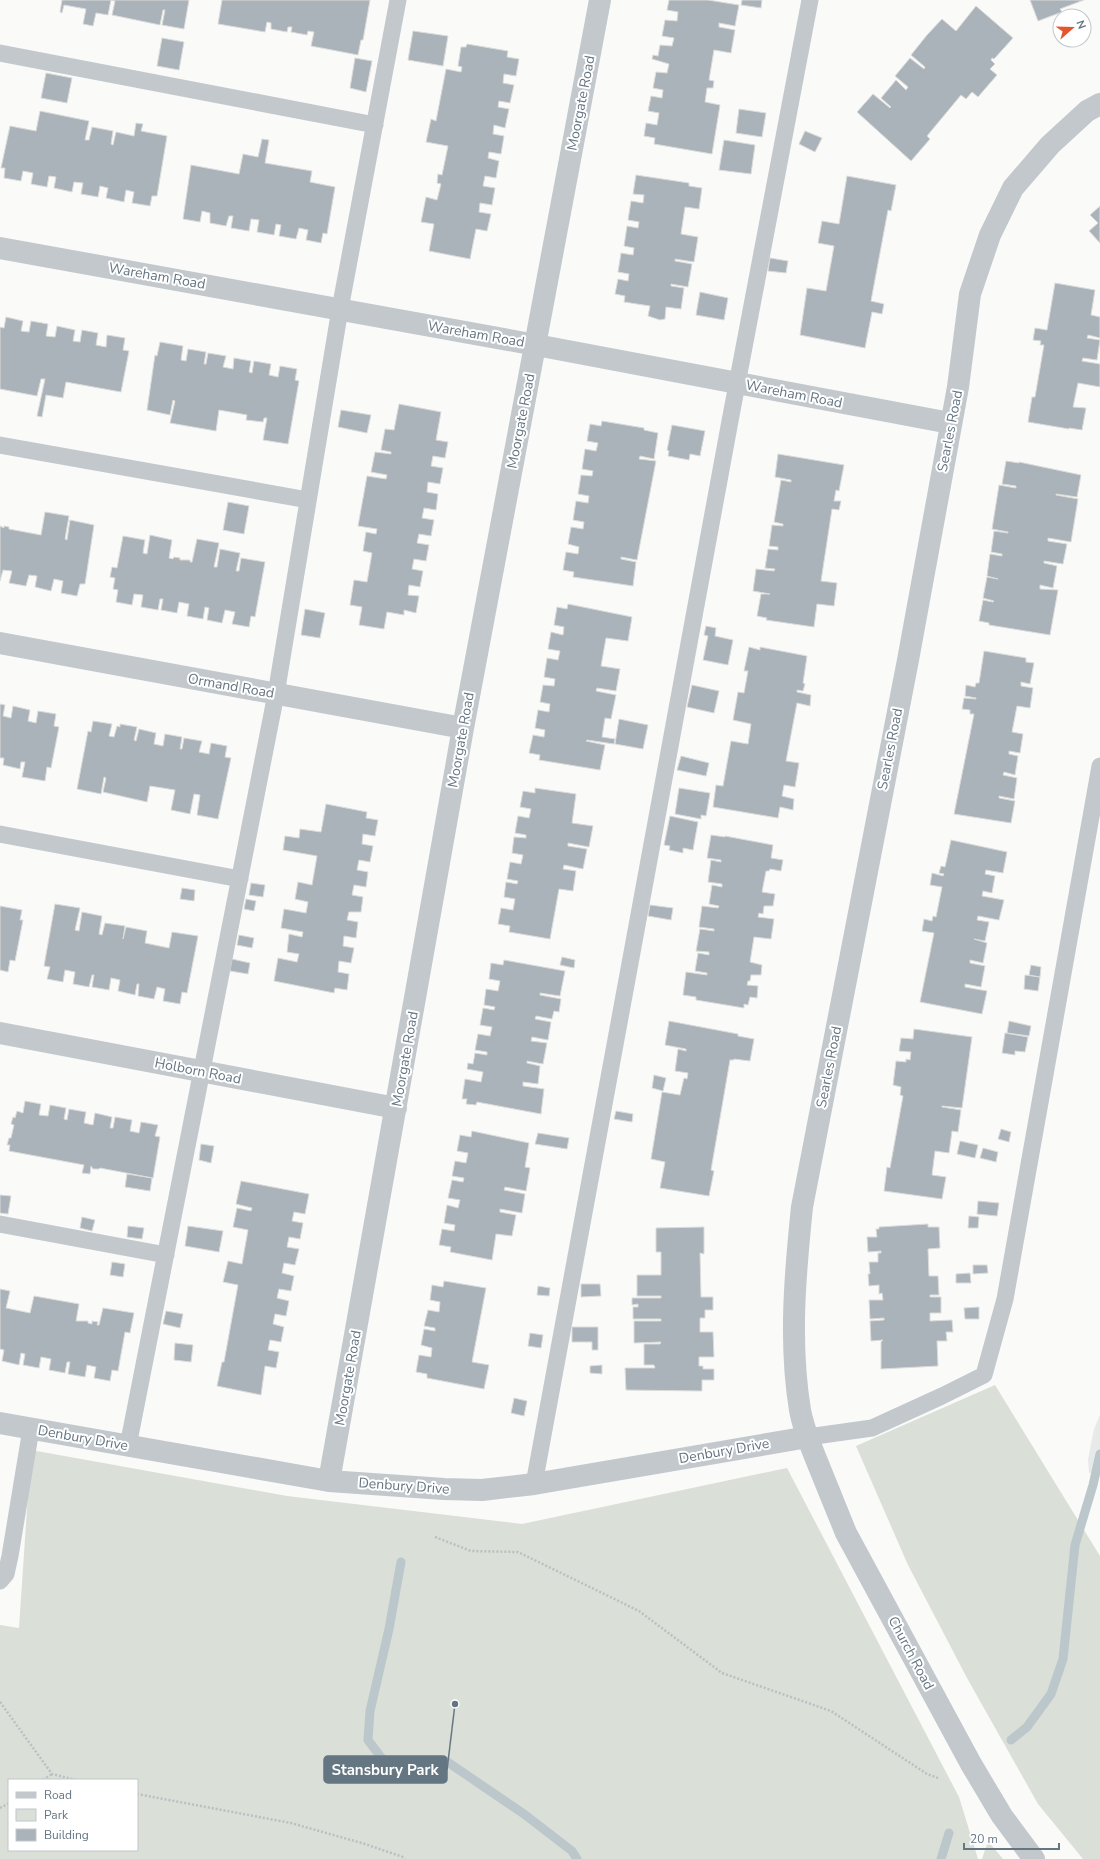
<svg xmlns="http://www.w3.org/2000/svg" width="1100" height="1859" font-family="'Nunito Sans',sans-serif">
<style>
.built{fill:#e8e9e9}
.green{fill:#dadfd7;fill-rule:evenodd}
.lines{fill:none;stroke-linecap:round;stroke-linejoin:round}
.stream{stroke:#bbc7cb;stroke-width:9}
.building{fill:#aab3b9;stroke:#dcdcda}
.path{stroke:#bbbfc2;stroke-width:2.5;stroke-dasharray:2 2;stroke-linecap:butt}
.lane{stroke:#c3c8cc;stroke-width:17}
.street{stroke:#c3c8cc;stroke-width:22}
.labels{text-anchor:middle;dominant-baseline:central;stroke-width:4;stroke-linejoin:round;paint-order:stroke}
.street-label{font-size:14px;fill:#657683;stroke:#fff}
.leader{fill:none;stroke:#657683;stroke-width:1.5}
.callout-dot{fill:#657683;stroke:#fff;stroke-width:1.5}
.callout{fill:#657683;stroke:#657683;stroke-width:1.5}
.callout-label{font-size:15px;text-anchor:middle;font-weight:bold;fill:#fff}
</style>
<rect width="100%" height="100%" fill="#fafaf8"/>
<path class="built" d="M1100,1415v57l-11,1 -1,-14 6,-30z"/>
<path class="green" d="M995,1385l105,171v303h-17l-45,-55 -71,-126 -59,-113 -52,-119z
M31,1450l256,46 235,28 265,-56 172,329 19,62h-978v-234l19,3zM9,1780h128v70h-128z
M988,1841l15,18h-21z"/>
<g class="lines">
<path class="stream" d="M401,1562l-12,67 -19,82 -2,29 21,28 28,3 29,-10 78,53 48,37 5,8
M1011,1740l16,-13 24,-33 12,-35 12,-114 18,-60 7,-31
M941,1859l8,-26"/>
</g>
<path class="building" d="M62,0h127l-5,29 -22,-4 3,-15h-2l-3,15 -48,-10 3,-14 -4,-1 -3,15 -12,-2 -3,13 -10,-2 3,-15 -22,-4 -2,8 -2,-1z
M222,0h148l-7,40h-2l-3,15 -47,-9 3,-14 -6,-1 -1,4 -16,-3 1,-5h-4l-1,5 -16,-3v-6l-4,-1 -2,10 -47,-8z
M669,0h39l31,5 -4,21 -16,-3v4l16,3 -4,23 -17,-3 -5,30 5,1 -1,7h-6l-2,14 15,3 -8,49 -58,-10 1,-6 -11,-2 2,-13 11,2 2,-12 -11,-2 3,-15 11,2 1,-8 -10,-2 3,-16 11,1 2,-9 -17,-5 1,-4 5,1 2,-11 12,1 2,-8 -12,-2 3,-16 12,1 1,-9 -11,-2z
M742,0h20l-1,8 -20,-3z
M1030,0h54l-24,9 2,3 -24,9z
M976,6l37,32 -19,21 -2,-1 -1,2 4,4 -5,5 7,6 -19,22 -6,-5 -6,7 -5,-4 -34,41 3,3 -19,22 -54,-49 16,-18 17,14 1,-1 -10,-9 15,-18 10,10 2,-3 -13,-11 15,-18 14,11 1,-2 -14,-12 16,-20 15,-16 14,12z
M413,31l35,5 -5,30 -35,-6z
M162,38l22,4 -5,28 -22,-4z
M467,44l41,7 -1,6 12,2 -3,17 -12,-2 -1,9 11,2 -4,18 -11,-2 -1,6 11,2 -4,19 -11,-3 -1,9 11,2 -3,18 -12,-2 -1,6 11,3 -3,17 -11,-2 -2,10 12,2 -3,17 -12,-2 -1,9 12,2 -4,17 -11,-2 -6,30 -41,-8 5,-27 -13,-2 5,-25 11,3 4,-16 -4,-1 1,-9 4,1 6,-29 -22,-4 5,-23 5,2 10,-52 15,3 1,-5 -4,-1 3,-19h5z
M355,58l17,3 -6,31 -16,-4z
M46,73l26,5 -5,25 -26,-5z
M739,109l27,4 -4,24 -26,-4z
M40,111l49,10 -4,19h4l3,-13 21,4 -2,13 2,1 3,-13 18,4 2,-13 7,1 -2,7 26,5 -10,60h-5l-2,10 -18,-3 2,-11 -8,-2 -2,12 -18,-4 2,-10 -8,-2 -2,11 -17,-3 2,-11 -9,-1 -2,10 -18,-4 2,-11 -7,-1 -2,11 -16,-3 2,-11 -10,-2 -2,10 -17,-3 1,-10h-4l9,-42 26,5z
M805,131l17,7 -7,14 -16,-8z
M262,139l7,1 -4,23 47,8 -2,11 25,5 -8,47 -4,-1 -2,10 -15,-3 2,-10 -9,-2 -3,11 -17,-3 2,-11 -5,-1 -2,11 -17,-3 2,-12 -8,-1 -2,12 -18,-3 2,-12h-4l-3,10 -16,-3v-10l-8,-2 -2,11 -17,-3 8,-54 48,9 4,-20 15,3z
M724,140l31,5 -4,29 -32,-4z
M636,175l53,8v3l13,2 -3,21 -14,-2 -4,27 17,3 -4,25 -19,-3v2l17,3 -4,23 -17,-3v2l13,2 -3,21 -15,-2 -1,12 -5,1 -12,-4 2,-10 -26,-4 1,-6 -10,-2 3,-15 10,2 1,-7 -11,-2 3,-19 12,2 1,-7 -10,-2 3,-20 11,2 1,-6 -11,-2 3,-19 12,2 1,-8 -11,-1z
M847,176l49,9 -5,26 -3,-1 -17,91 13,3 -2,10 -10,-2 -7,36 -65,-13 7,-47 19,3 8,-45 -16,-3 4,-22 17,3z
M1100,206v37l-11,-12 9,-8 -8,-8z
M770,258l18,3 -2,12 -18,-2z
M1055,283l40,7 -4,25 9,2v21l-12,-3 -1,3 13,2 -3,20 -14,-2 -1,3 18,3v23l-22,-4 -5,24 13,1 -4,22 -13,-2v1l-41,-7 4,-25h3l9,-52h-4l1,-4 -8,-1 2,-12 12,2z
M700,292l28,6 -4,22 -28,-5z
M6,317l17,4 -2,10 8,1 2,-11 17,3 -2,12 9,1 2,-11 18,4 -2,11 7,1 2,-12 16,3 -2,12 10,2 1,-12 18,3 -2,12 6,1 -8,41 -55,-10 -3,16 -17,-3 -4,22 -5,-1 8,-37h-4l-4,17 -37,-7v-62l4,1z
M160,342l23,4 -2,14 5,1 2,-12 18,3 -2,12h2l2,-11 18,3 -3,11 10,2 1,-11 17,3 -2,11 3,1 2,-12 17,3 -2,11 9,2 2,-11 17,3 -2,11 4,1 -11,63 -25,-4 4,-22h-3l-1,4 -17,-2 1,-5 -28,-5 -3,21 -46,-8 5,-22 -2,-1 -3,15 -23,-5 8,-55 2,1z
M399,404l42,8 -5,28 12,2 -3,16 -12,-2 -2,10 12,2 -3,16 -12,-2 -1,10 11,2 -2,16 -12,-2 -2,10 12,2 -3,16 -12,-2 -2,9 12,2 -3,16 -12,-2 -2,10 11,2 -3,16 -11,-2 -1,10 11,1 -3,17 -12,-3v5l-17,-3 -3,17 -25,-4 3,-18 -12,-2 4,-25 13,2 5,-29 -9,-2 3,-19 10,2 1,-5 -19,-3 9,-50 19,3 1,-4 -16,-3 4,-20 16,2v-2l-10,-2 4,-21 9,1z
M341,410l30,5 -4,18 -29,-6z
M602,421l42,7v2l14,3 -4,26 -14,-3 -1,3 17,2 -19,99 -16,-3v2l15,3 -3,24 -60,-9 1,-5 -11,-2 3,-18 12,2 1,-7 -11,-3 3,-17 12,2 1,-7 -11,-2 3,-19 12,2 1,-7 -11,-2 3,-19 11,1 1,-5 -11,-2 3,-20 11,2 2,-8 -11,-2 3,-17 11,2z
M672,425l33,6 -5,25 -10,-2 -1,6 -21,-4 1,-5 -2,-1z
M778,454l66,11 -5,26 -3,-1 -2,11h7l-2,9 -7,-1 -11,72 16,2 -3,23 -17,-2 -3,23 -48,-7 1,-2 -10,-2 4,-22h9l-17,-3 3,-22 18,2 1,-2 -10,-1 3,-19 10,1v-3l-9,-1 3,-21 11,1v-2l-9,-2 7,-42 10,2v-2l-16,-3z
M1006,461l13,2v-1l62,13 -4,22 -21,-3v1l22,4 -7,43 -23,-4v3l19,3 -4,20 -19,-3v2l13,3 -4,22 -13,-3v4l18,1 -8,45 -61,-10v-2l-10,-2 4,-21 10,2 1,-1 -11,-3 4,-21 11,2 -11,-3 3,-22 12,2v-2l-11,-2 3,-21 14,2v-1l-16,-3 7,-44 17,3v-2l-14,-2z
M228,502l21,4 -5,28 -21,-4z
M45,512l24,4 -4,23 2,1 3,-20 24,5 -9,59h-5l-3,12 -16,-3 2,-12 -9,-2 -3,12 -16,-4 2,-11 -8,-1 -3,11 -17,-3 3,-12 -9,-1 -3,11v-55l4,2v-2l5,1v2l32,6z
M150,535l22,5 -3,18 4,1 1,-2 6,1v2h10v2h2l5,-23 22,4 -5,24h3l3,-18 20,4 -4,18h3l2,-13 24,4 -10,55 -4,-1 -2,11 -17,-3 3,-12 -10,-2 -3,13 -15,-3 2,-12 -4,-1 -2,12 -16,-3 2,-12 -10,-2 -2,11 -16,-3 2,-11h-3l-2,11 -17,-3 2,-12 -9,-1 -2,11 -16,-3 2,-12 -5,-1 2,-11 -5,-1 2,-10 5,1 6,-32 22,4 -2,13 4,1z
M568,604l64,13 -4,24 -22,-3 -5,28 19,3 -4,22 -19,-3 -1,3 20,4 -5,24 -6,-1 -3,19 13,2 -1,5 -27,-4 -1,1 19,4 -5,25 -61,-10 1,-5 -11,-2 4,-18 11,2 1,-7 -10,-2 3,-18 11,2 1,-8 -10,-2 3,-17 11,1 1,-7 -11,-2 3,-19 11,2 2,-9 -12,-2 3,-17 12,3 1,-8 -10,-2 3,-18 10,2z
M305,609l20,4 -5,25 -19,-3z
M706,626l10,2 -1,8 18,4 -5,25 -25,-5 5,-24 -4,-1z
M749,647l11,3v-3l47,9 -4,27 2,1 -2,7 -6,-1v2l14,3 -1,11 -13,-3 -11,58 13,2 -4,24 -11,-2 -2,11 12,3 -1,11 -13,-3 -2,11 -65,-11 3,-22 7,1 8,-45 17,3 3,-20 -18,-4 5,-28 6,1 4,-22h-4z
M984,651l42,7v4l8,1 -4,21 -9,-2v4l12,2 -3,20 -13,-2 -5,26 11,2 -3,19 -11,-2v3l9,2 -3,19 -11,-3 -1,3 14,3 -3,21 -15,-3v2l16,3 -4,22 -57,-9 20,-100h-4v-4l-8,-1 2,-11 12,1v-1l-11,-2 1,-11 9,2 1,-4h3z
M692,685l27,6 -5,22 -27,-6z
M0,704l5,1 -2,11 8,2 2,-12 17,4 -2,11 8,2 2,-12 18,3 -2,12 5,1 -8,41 -4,-1 -2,14 -23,-4 3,-15h-4l-1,7 -17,-4 1,-7h-4z
M619,719l29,6 -5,24 -28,-5z
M93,721l19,3 -3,12 5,1 3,-11 3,1v-3l17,3 -3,13 2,1 3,-12 17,4 -2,11 9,2 2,-12 17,3 -2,12h2l2,-11 18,3 -3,11 10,2 2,-11 16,3 -2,11 6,1 -13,61 -21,-4 3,-20 -6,-1 -4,20 -19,-4 4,-20 -25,-4 -3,16 -44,-10 3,-14 -2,-1 -3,17 -24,-5 11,-58 3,1z
M681,756l28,7 -3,13 -29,-6z
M535,788l41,6 -4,29 21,3 -4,21 -21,-4v3l19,3 -4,20 -19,-4 -1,4 13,2 -3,20 -14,-2 -9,50 -41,-7 1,-6 -12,-2 3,-16 12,2 2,-11 -11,-2 2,-15 11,2 1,-3 -11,-2 3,-17 11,2 2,-9 -11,-2 2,-16 12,1v-3l-11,-2 3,-17 11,2 2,-9 -11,-2 3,-16 12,2z
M679,788l31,5 -4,23 -5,-1v4l-26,-5z
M326,804l41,8 -1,6 12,2 -3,16 -12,-2 -1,10 11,2 -3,16 -11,-2 -2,10 11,2 -2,15 -12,-2 -2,10 11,2 -2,15h-12l-2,8 11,2 -2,16 -12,-2 -1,10 11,2 -3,15 -12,-2 -1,11 11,2 -2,16 -12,-2 -1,5 -60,-12 4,-23 19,4 2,-8 -12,-2 2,-18 13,3 1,-5 -22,-4 3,-19 22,4 2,-11 -13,-3 3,-17 14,3 5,-29 -34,-6 2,-14 14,2 1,-9 21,3z
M670,816l28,6 -5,28 -10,-2v5l-14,-3 1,-4 -6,-1z
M711,835l14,2v-1l48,9 -2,13 12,2 -2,11 -11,-2 -1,2h-3l-4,21 13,2 -2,12h-9l-1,8 -4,-1 -1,4 16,2 -3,20 -17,-2 -4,25 12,3 -1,10h-10l-1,6h-2l-1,4 11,1 -1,12 -7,-1 -2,8 -4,-1v4l-48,-8v-3l-13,-2 3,-23 21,3v-2l-12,-2 3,-18 11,2v-3l-13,-1 4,-22 14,2v-2l-15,-2 3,-21 16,2 1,-2 -10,-2 3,-19 10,2v-3l-14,-2 3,-22 10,2v-2l-14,-2z
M951,840l56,12 -4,21 -17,-3 -1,4 10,2 -3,17 -9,-2 -1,5 22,4 -5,20 -21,-4 -1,4 12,2 -4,19 -11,-2 13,4 -4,20 -13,-3v3l15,3 -4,21 -16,-3v3l22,4 -5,23 -62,-12 14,-69 -12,-2 2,-12 8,2 1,-5 3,1 6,-30 -12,-2 2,-12 11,3 1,-2 -5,-1 2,-7 4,1z
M251,883l14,2 -2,12 -14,-2z
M182,888l13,2 -1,11 -14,-2z
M246,899l10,2 -2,10 -10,-2z
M55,904l25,4 -5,22 4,1 3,-19 20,4 -3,18 3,1 3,-12 20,3 -2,13 3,-12 21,4 -2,12 24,5 3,-16 26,4 -11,57 -5,-1 -2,12 -17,-3 2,-12 -8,-2 -3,12 -16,-3 1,-12h-2l-2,11 -17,-4 2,-11 -9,-2 -2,12 -17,-3 2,-12h-2l-3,12 -16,-3 2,-12 -10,-2 -2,12 -16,-3 3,-12 -6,-1z
M650,905l23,3 -2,12 -23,-4z
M0,906l22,4 -2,10h3l-8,41 -5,-1 -2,12 -8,-2z
M239,935l15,3 -2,10 -15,-3z
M562,957l13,3 -1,8 -14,-3z
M232,959l18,4 -2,11 -18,-3z
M504,960l61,11 -5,25 -20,-3v2l21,4 -2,13 -5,-1 -2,8 -16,-3 -1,3 16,3 -3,18 -16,-3 -1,4 16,2 -4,21 -16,-3v2l13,3 -2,18 -15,-2v4l21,3 -3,25 -64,-12 -1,3 -10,-1 1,-5h-5l3,-20 16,3 2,-10 -16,-3 1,-6 5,1 2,-11 12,2v-3l-12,-2 3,-16 12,2 2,-9 -12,-2 3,-17 11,2 1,-3 -11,-2 2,-16 12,2 2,-10 -11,-2 2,-16 12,2z
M1031,965l10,2 -1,10 -11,-2z
M1025,975l15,2 -2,14 -14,-2z
M669,1021l69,13v2l16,3 -4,22 -16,-2v1h-4l-19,110 3,1 -5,25 -49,-8 5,-26 -14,-3 11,-67 18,3 4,-17 3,1 1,-6 -13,-2 3,-22 8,2v-2l-21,-4z
M1009,1021l22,5 -2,10 -22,-3z
M914,1029l58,8 -10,71 -20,-2v1l19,3 -3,22 -6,-1 -3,22 -14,-2 -3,24 14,2 -4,22 -58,-8 3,-24 3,1 13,-72 -3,-1 1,-8 -8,-2 3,-24 10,1v-3l4,1 1,-8 -12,-1 2,-13 12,1z
M1005,1033l23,4 -3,15 -10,-1v4l-13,-2z
M654,1075l12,3 -3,13 -11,-3z
M25,1101l16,3 -2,11 9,1 2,-11 16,3 -2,11 3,1 2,-11 17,3 -2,11 9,2 2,-12 17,4 -2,11h3l2,-11 17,3 -2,11 9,2 2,-11 17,3 -3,11 5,1 -7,41 -53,-10 -1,1h-6l-2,-3 -1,8 -8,-1 2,-8 -75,-14 1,-6h-3l2,-7h2l3,-13 -3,-1 2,-7 2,1 2,-7 6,2z
M616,1111l17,3 -1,8 -18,-3z
M1001,1129l10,3 -2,10 -11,-3z
M472,1131l57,12 -4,24 5,1 -4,23 -21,-4 -1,3 21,4 -3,19 -22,-4v3l16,3 -4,21 -16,-2 -4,26 -42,-8 1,-5 -12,-2 3,-16 12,2 1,-6 -11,-2 3,-18 11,3 2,-8 -12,-2 4,-18 11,2 1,-4 -12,-2 3,-15 11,2 2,-10 -11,-2 3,-16 11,2z
M538,1133l31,5 -2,11 -32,-5z
M960,1141l18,4 -3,13 -18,-4z
M201,1144l13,2 -3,17 -12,-3z
M983,1148l15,4 -2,10 -16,-4z
M127,1174l25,4 -2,13 -25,-4z
M241,1181l68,13 -4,20 -11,-2 -2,9 11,2 -3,16 -11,-2 -2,10 12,2 -4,16 -11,-2 -2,10 12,3 -3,15 -12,-2 -2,9 12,3 -3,15 -11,-2 -2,10 11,3 -3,15 -11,-2 -2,10 11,2 -3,16 -11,-2 -4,29 -44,-9 5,-24h2l14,-77 -15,-3 5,-21 14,3 6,-34 -15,-3 4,-19 14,3 1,-3 -16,-4z
M0,1195l11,1 -3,18 -8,-1z
M978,1201l21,2 -2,13 -20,-2z
M969,1216l10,1 -1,11h-10z
M82,1217l13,3 -3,11 -12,-3z
M928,1224v3h11l1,21 -12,1 1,27h9l1,19h-9v2h11v16h-11v8l22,-1 1,12h-7l1,9h-10l1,25 -57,3v-27l2,-2 -12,1 -1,-20 14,-1v-2l-14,1 -1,-19h14l-1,-7 -3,1v-9l-10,1 -1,-12h2l-1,-12h9v-9h3v-2l-13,1 -1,-15h10l-1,-8h3v-2z
M128,1226l16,2 -2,11 -15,-2z
M188,1226l35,5 -4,21 -34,-6z
M704,1227v27l-4,-1 1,44h12v13h-8v8h-5v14h13l1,25h-15v9h4v3h11v11h-12v11l-76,-1 -1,-22h30l-1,-3h-10v-21h16l1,-2 -27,1v-22h27v-2h-28v-12h5v-3l-6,1v-7h29v-2h-24v-21h24v-23h-5v-24z
M112,1262l13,2 -2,13 -13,-2z
M973,1265h14l1,8 -15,1z
M970,1273l1,10h-15v-9z
M444,1281l42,7 -14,74 17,3 -5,24 -57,-11v-4l-11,-2 3,-17 12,2 1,-9 -11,-3 3,-16 11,2v-3l-11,-2 4,-16 11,2 1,-10 -10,-2 2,-15 11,2z
M581,1284h19l1,12 -20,1z
M538,1286l12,2 -1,8 -12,-1z
M0,1289l10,2 -4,17 24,5 4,-17 45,8 -3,17h12v2l4,1v-3l6,1 -1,3h2l4,-17 31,5 -4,20 -5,-1 -7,39 -6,-1 -2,11 -16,-3 2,-11 -9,-2 -2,12 -17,-3 2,-12h-3l-2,11 -16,-3 2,-11 -10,-2 -2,11 -16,-3 2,-11 -4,-1 -2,12 -17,-4 2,-11 -4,-1z
M979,1307v12h-14l-1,-11z
M166,1311l17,3 -3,14 -17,-4z
M572,1327h26v23h-6v-8h-20z
M530,1333l13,2 -2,13 -13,-2z
M175,1343l18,2 -2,17 -17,-2z
M602,1365v9l-12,-1v-7z
M514,1398l13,3 -3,15 -13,-3z"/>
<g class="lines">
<path class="path" d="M435,1537l36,14 47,1 121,59 83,62 109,38 96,63 11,4
M0,1702l52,72 24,6
M43,1780l9,-6
M137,1794l154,29 74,21 38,13 2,2
M0,1808l9,-5"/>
<path class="lane" d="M0,53l375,72
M0,445l308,55
M0,834l240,45
M0,1224l166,31
M808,1437l64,-9 70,-32 42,-21 21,-76 95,-533
M128,1446l148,-752 64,-385 58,-309
M534,1484l196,-1063 80,-421
M0,1581l6,-7 4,-18 21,-127"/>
<path class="street" d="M0,248l536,97 414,78
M0,643l463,85
M0,1033l396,75
M0,1423l329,58 115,8 38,1 52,-6 274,-47
M329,1481l134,-753 137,-728
M1034,1859l-32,-43 -31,-52 -125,-231c-10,-25 -20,-49 -30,-74 -6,-15 -13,-32 -16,-49 -11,-67 -5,-135 2,-203l106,-547 50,-273 12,-93 20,-59 23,-47 37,-43 37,-34 13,-7"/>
</g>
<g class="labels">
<g class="street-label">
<text transform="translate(581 103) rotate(-79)">Moorgate Road</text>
<text transform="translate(157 276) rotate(10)">Wareham Road</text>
<text transform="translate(476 334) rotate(10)">Wareham Road</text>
<text transform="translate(794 394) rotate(11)">Wareham Road</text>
<text transform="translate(521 421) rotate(-79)">Moorgate Road</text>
<text transform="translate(950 431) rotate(-79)">Searles Road</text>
<text transform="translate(231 686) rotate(10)">Ormand Road</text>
<text transform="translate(461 740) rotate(-80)">Moorgate Road</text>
<text transform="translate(890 749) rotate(-79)">Searles Road</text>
<text transform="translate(405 1059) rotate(-80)">Moorgate Road</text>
<text transform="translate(829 1067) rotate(-79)">Searles Road</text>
<text transform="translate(198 1071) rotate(11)">Holborn Road</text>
<text transform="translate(348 1378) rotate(-80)">Moorgate Road</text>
<text transform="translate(83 1438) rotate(10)">Denbury Drive</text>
<text transform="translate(724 1451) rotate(-10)">Denbury Drive</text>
<text transform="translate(404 1486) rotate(4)">Denbury Drive</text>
<text transform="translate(911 1653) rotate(62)">Church Road</text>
</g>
</g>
<path class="leader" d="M455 1704L447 1770"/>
<circle class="callout-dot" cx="455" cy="1704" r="4"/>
<rect class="callout" x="324" y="1756" width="123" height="27" rx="4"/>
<g class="callout-label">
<text x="385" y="1775">Stansbury Park</text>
</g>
<rect x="8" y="1779" width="130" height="72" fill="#ffffff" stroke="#c1c8cd"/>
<rect x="16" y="1792" width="20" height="6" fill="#c3c8cc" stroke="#c1c8cd"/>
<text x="44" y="1799" font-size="12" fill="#657683">Road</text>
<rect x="16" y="1809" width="20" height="12" fill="#dadfd7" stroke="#c1c8cd"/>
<text x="44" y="1819" font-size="12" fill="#657683">Park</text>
<rect x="16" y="1829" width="20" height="12" fill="#aab3b9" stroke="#c1c8cd"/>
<text x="44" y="1839" font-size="12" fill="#657683">Building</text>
<g transform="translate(1072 28) rotate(70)"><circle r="19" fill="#ffffff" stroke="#c1c8cd"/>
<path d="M0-3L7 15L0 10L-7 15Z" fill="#e4572e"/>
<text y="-6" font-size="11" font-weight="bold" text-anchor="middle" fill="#657683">N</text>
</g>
<path d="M964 1843v6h95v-6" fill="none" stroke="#657683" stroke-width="2"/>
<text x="970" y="1843" font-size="12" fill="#657683" stroke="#ffffff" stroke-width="3" paint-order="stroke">20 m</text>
</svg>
